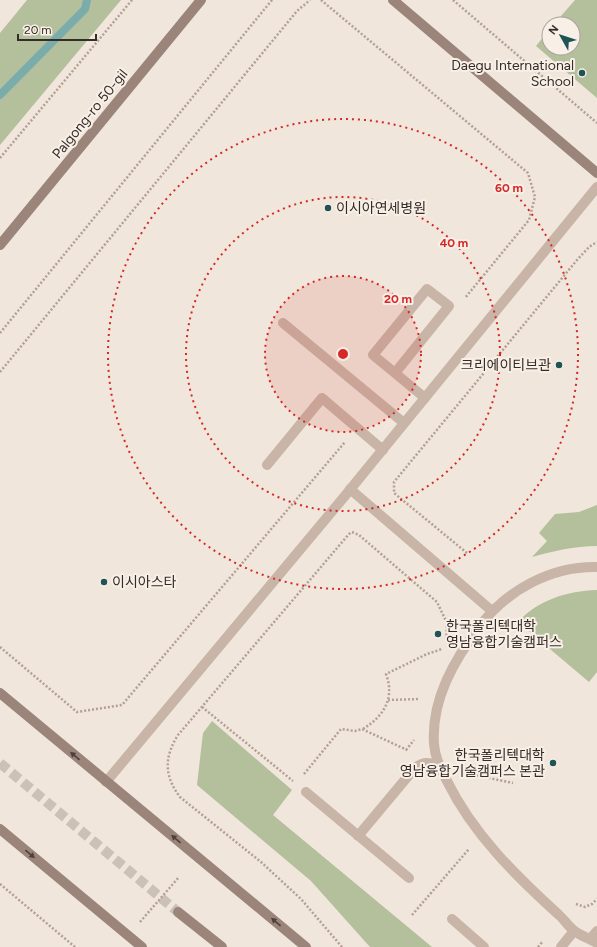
<svg xmlns="http://www.w3.org/2000/svg" width="597" height="947" font-family="Figtree,'Noto Sans KR',sans-serif">
<style>
.green{fill:#b4bf9c}
.lines{fill:none;stroke-linecap:round;stroke-linejoin:round}
.stream{stroke:#7bacac;stroke-width:8}
.secondary-tunnel{stroke:#cbc1b7;stroke-width:10;stroke-dasharray:10 5;stroke-linecap:butt}
.path{stroke:#b49f92;stroke-width:2.5;stroke-dasharray:2 2;stroke-linecap:butt}
.lane{stroke:#c8b5a7;stroke-width:10}
.street{stroke:#c8b5a7;stroke-width:10}
.secondary{stroke:#9b8479;stroke-width:10}
.oneway{fill:#4e413c}
.ring{fill:none;stroke:#d62828;stroke-width:2;stroke-dasharray:2 4}
.poi-dot{fill:#1f5354;stroke:#f8f0e7;stroke-width:1.5}
.labels{text-anchor:middle;dominant-baseline:central;stroke-width:4;stroke-linejoin:round;paint-order:stroke}
.poi-label{font-size:14px;fill:#352b28;stroke:#f8f0e7;text-anchor:end}
.street-label{font-size:14px;fill:#352b28;stroke:#f8f0e7}
.centre{fill:#d62828;stroke:#f8f0e7;stroke-width:2}
.ring-label{font-size:12px;text-anchor:middle;font-weight:bold;fill:#d62828;stroke:#f8f0e7;stroke-width:4;stroke-linejoin:round;paint-order:stroke}
</style>
<rect width="100%" height="100%" fill="#f0e6db"/>
<path class="green" d="M27,0h94l-121,145v-112z
M575,0h22v98l-61,-52 13,-16v18h24v-24h-19z
M597,505v41c-23,0 -43,5 -65,11l15,-16 -8,-8 16,-19 24,-2z
M597,590v82l-8,10 -71,-60c20,-22 49,-31 79,-32z
M212,721l80,69 -19,25 159,132h-62l-59,-66 -114,-96 6,-52z"/>
<g class="lines">
<path class="stream" d="M0,95l85,-86 2,-9"/>
<path class="secondary-tunnel" d="M0,763l178,149"/>
<path class="path" d="M321,0l207,173 7,24 -6,23 -64,78
M453,0l144,123
M0,158l132,-158
M0,333l272,-333
M0,372l297,-361 13,-11
M467,553l-73,-60v-11l183,-222 12,-13 8,-5
M0,647l77,65 45,-7 223,-263
M388,700l32,-1
M202,707l91,74
M363,729c21,-13 32,-31 23,-55l41,-20 15,-5
M406,750l8,-10
M465,773l48,10
M304,774l37,-45 14,2 7,-2 45,21
M0,884l75,63
M576,904l9,3 7,-3 5,-5
M412,915l57,-66
M140,922l39,-45
M342,947l-41,-48 -40,-37 -81,-65c-16,-21 -16,-40 -2,-62l171,-201 3,-2 7,3 78,67 9,19 1,7 -1,12
M538,947l5,-6"/>
<path class="lane" d="M283,323l121,100
M395,373l-22,-18 54,-66 22,17 -54,67 30,25
M267,465l55,-67 61,52
M350,489l142,122
M597,567c-46,-1 -90,23 -117,59 -26,34 -49,74 -46,118 1,14 7,25 13,37 26,53 69,95 112,134 6,5 10,13 17,17 6,4 14,7 21,11
M306,792l103,86
M358,836l56,-67c9,-8 15,-7 25,-3
M452,919l32,28
M590,939l7,-8
M561,947l13,-16"/>
<path class="street" d="M106,782l238,-285 253,-310"/>
<path class="secondary" d="M393,0l204,173
M0,245l201,-245
M0,693l306,254
M0,829l142,118
M178,912l44,35"/>
</g>
<defs><path id="oneway-solid" d="M-6-.8H1V-3.2L6.5 0L1 3.2V.8H-6Z"/></defs>
<g class="oneway">
<use href="#oneway-solid" transform="translate(75 756) rotate(-140)"/>
<use href="#oneway-solid" transform="translate(176 839) rotate(-140)"/>
<use href="#oneway-solid" transform="translate(30 854) rotate(40)"/>
<use href="#oneway-solid" transform="translate(276 922) rotate(-140)"/>
</g>
<circle cx="343" cy="354" r="78" fill="#d62828" fill-opacity=".12"/>
<g class="ring">
<circle cx="343" cy="354" r="78"/>
<circle cx="343" cy="354" r="157"/>
<circle cx="343" cy="354" r="235"/>
</g>
<g class="poi-dot">
<circle cx="582" cy="73" r="4"/>
<circle cx="328" cy="208" r="4"/>
<circle cx="559" cy="365" r="4"/>
<circle cx="104" cy="582" r="4"/>
<circle cx="438" cy="634" r="4"/>
<circle cx="553" cy="763" r="4"/>
</g>
<g class="labels">
<g class="poi-label">
<text x="574" y="65">Daegu International<tspan x="574" dy="16">School</tspan></text>
<text x="336" y="208" text-anchor="start">이시아연세병원</text>
<text x="551" y="365">크리에이티브관</text>
<text x="112" y="582" text-anchor="start">이시아스타</text>
<text x="446" y="626" text-anchor="start">한국폴리텍대학<tspan x="446" dy="16">영남융합기술캠퍼스</tspan></text>
<text x="545" y="755">한국폴리텍대학<tspan x="545" dy="16">영남융합기술캠퍼스 본관</tspan></text>
</g>
<g class="street-label">
<text transform="translate(90 114) rotate(-51)">Palgong-ro 50-gil</text>
</g>
</g>
<circle cx="343" cy="354" r="6" class="centre"/>
<g class="ring-label">
<text x="509" y="192">60 m</text>
<text x="454" y="247">40 m</text>
<text x="398" y="303">20 m</text>
</g>
<g transform="translate(561 36) rotate(309)"><circle r="19" fill="#f8f0e7" stroke="#aaa19b"/>
<path d="M0-3L7 15L0 10L-7 15Z" fill="#1f5354"/>
<text y="-6" font-size="11" font-weight="bold" text-anchor="middle" fill="#352b28">N</text>
</g>
<path d="M18 34v6h78v-6" fill="none" stroke="#352b28" stroke-width="2"/>
<text x="24" y="34" font-size="12" fill="#352b28" stroke="#f8f0e7" stroke-width="3" paint-order="stroke">20 m</text>
</svg>
